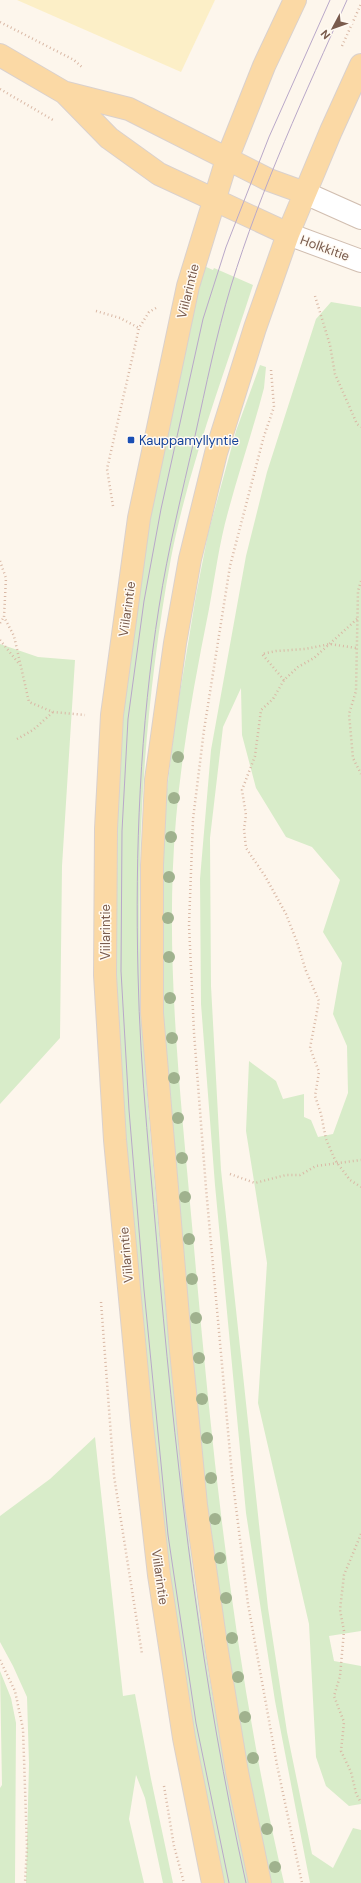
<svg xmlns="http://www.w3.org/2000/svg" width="361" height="1883" font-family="'DM Sans',sans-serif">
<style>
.green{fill:#d8ecc9}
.sand{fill:#fcefc7}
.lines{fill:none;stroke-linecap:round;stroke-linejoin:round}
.minor-casing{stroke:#d1beb0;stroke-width:24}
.major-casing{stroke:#dad1cd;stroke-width:24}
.path{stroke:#d9b8a5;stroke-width:2.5;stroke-dasharray:1 3;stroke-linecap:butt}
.minor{stroke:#fff;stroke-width:22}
.major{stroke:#fbd9a5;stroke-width:22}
.tram{stroke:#b9a8c9;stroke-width:1}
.tree{fill:#a0b28e}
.transit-dot{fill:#1a4fb4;stroke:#fffaf3;stroke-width:1.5}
.labels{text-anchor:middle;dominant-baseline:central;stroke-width:3;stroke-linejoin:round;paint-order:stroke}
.street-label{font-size:13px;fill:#7a5c4d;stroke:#fffaf3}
.transit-label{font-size:13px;fill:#164399;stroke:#fffaf3;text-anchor:start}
</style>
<rect width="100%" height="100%" fill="#fdf6ec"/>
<path class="green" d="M204,266l9,4 1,-2 39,17c-29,90 -64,180 -82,273 -24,131 -34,264 -31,397 2,108 14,217 23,324 10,100 17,201 31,300 14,102 34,203 56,304h-31l-50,-278 -54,-556 1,-282 22,-187 55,-275z
M331,302l30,5v1324l-32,5 5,25 27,5v138l-12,2 -23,-20 -10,-29 -7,-133 -51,-221 9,-140 -21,-132 3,-70 27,20 7,18 21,-5v23l7,3 7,17 15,-3 15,-41 -1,-47 -14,-32 9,-51 -19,-31 17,-52 -28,-33 -26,-10 -30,-49 -14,-53 -1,-47 -18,39 -13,111 1,148 10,184 47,438 19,124 25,122 21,14 20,-40 8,2v53h-51l-35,-182 -29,-188 -31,-328 -14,-181 -1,-125 11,-129 35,-194 21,-84 49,-153z
M260,365l6,2 -2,21c-11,42 -25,83 -36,124 -9,32 -13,65 -19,97 -14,70 -27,140 -33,210 -12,139 5,279 17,417 19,218 41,434 91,647h-15l-43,-227 -27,-216 -39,-462 3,-156 13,-105 20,-122 12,-61 28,-103z
M0,644l38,13 37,3 -13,206 -2,172 -60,66z
M95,1437l28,259 12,-2 16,85 22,104h-10l-18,-85 -9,-23 -7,44 15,64h-118l3,-119 -2,-67 -14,-31 -13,-24v-126l50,-37z
M0,1671l11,27 5,25 -1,160h-15v-95l2,-3z"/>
<path class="sand" d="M17,0h198l-34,72z"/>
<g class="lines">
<g class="minor-casing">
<path id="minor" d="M305,193l56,25
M288,234l73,27"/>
</g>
<g class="major-casing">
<path id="major" d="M0,55l65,38 44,45 50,36 129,60
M66,93l63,16 140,71 36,13
M213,1883l-29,-145 -25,-163 -17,-150 -27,-285 -10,-165 1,-146 6,-114 27,-197 49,-232 39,-127 37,-93 31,-66
M260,1883l-23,-111 -21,-127 -20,-140 -15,-154 -29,-338v-148l4,-85 19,-137 15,-84 26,-106 39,-125 33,-94 43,-103 30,-66"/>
</g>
<path class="path" d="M0,22l74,38 9,8
M342,46l19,-42
M0,89l53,31
M315,296l15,49 5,29 22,50 4,3
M96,311l24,7 19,10
M271,370l3,37 -10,29 -34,130 -26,164 -11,89 -4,106 5,108 12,155 26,287 16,129 29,161 25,118
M113,506l-6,-37 32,-141 10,-16 7,-4
M0,561l6,17 -2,39 10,19 15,66 24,10 32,3
M361,581l-3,10 -2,100 -7,23 4,44 8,16
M357,619l-43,39 -16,9 -14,13 -11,19 -12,11 -6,46 -13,34 4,25 -2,14 2,19 19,28 21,38 11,28 9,29 13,30 -9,47 9,24 -4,24 6,18 5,25 9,21 15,20 11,7
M0,623l4,-6
M0,640l20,25
M284,680l-22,-26 14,-3 29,-2 25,-5 26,4
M17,739l16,-9 20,-18
M230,1174l25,9 31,-8h14l16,-9 45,-6
M101,1302l13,174 28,178
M361,1534l-17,41 -4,35 4,21 -4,45 -6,20 10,26 -3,29 10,21 5,21 5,10
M0,1660l15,31 8,38 4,118 -2,36
M164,1786l10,60 10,37"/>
<use href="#minor" class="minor"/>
<use href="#major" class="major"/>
<path class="tram" d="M229,1883l-33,-160 -28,-188 -24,-245 -15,-180 -8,-139 1,-140 6,-112 16,-118 17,-92 42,-190 23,-72 43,-110 61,-137
M246,1883c-44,-198 -68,-400 -86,-602 -8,-102 -20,-205 -22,-308 -3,-122 2,-246 21,-366 9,-58 23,-114 36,-171 11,-50 21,-100 36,-150 30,-98 74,-192 116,-286"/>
</g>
<g class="tree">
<circle cx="178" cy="757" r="6"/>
<circle cx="174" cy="798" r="6"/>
<circle cx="171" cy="837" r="6"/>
<circle cx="169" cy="877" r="6"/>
<circle cx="168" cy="918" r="6"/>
<circle cx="169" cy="957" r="6"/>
<circle cx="170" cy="998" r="6"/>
<circle cx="172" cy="1038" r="6"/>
<circle cx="174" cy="1078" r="6"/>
<circle cx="178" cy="1118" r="6"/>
<circle cx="182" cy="1158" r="6"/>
<circle cx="185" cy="1197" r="6"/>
<circle cx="189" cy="1239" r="6"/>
<circle cx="192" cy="1279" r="6"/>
<circle cx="196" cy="1318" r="6"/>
<circle cx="199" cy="1358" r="6"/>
<circle cx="202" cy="1399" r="6"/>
<circle cx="207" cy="1438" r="6"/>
<circle cx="211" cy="1478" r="6"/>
<circle cx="215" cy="1519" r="6"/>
<circle cx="220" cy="1558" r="6"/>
<circle cx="226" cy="1598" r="6"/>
<circle cx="232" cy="1638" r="6"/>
<circle cx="238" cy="1677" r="6"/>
<circle cx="245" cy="1717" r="6"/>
<circle cx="253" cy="1758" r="6"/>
<circle cx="267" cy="1829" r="6"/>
<circle cx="275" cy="1867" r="6"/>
</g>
<rect class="transit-dot" x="127" y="436" width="8" height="8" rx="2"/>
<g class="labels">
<g class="street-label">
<text transform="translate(325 248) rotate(20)">Holkkitie</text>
<text transform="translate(188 291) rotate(-76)">Viilarintie</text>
<text transform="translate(127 609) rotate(-82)">Viilarintie</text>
<text transform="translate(105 932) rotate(-90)">Viilarintie</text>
<text transform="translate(126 1255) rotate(-95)">Viilarintie</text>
<text transform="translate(160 1577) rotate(82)">Viilarintie</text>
</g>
<g class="transit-label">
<text x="139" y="440">Kauppamyllyntie</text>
</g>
</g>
<g transform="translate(333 28) rotate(229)" stroke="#fffaf3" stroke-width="3" paint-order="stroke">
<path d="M0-3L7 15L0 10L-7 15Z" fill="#7a5c4d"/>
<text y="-6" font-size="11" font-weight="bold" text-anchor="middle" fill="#7a5c4d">N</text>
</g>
</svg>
